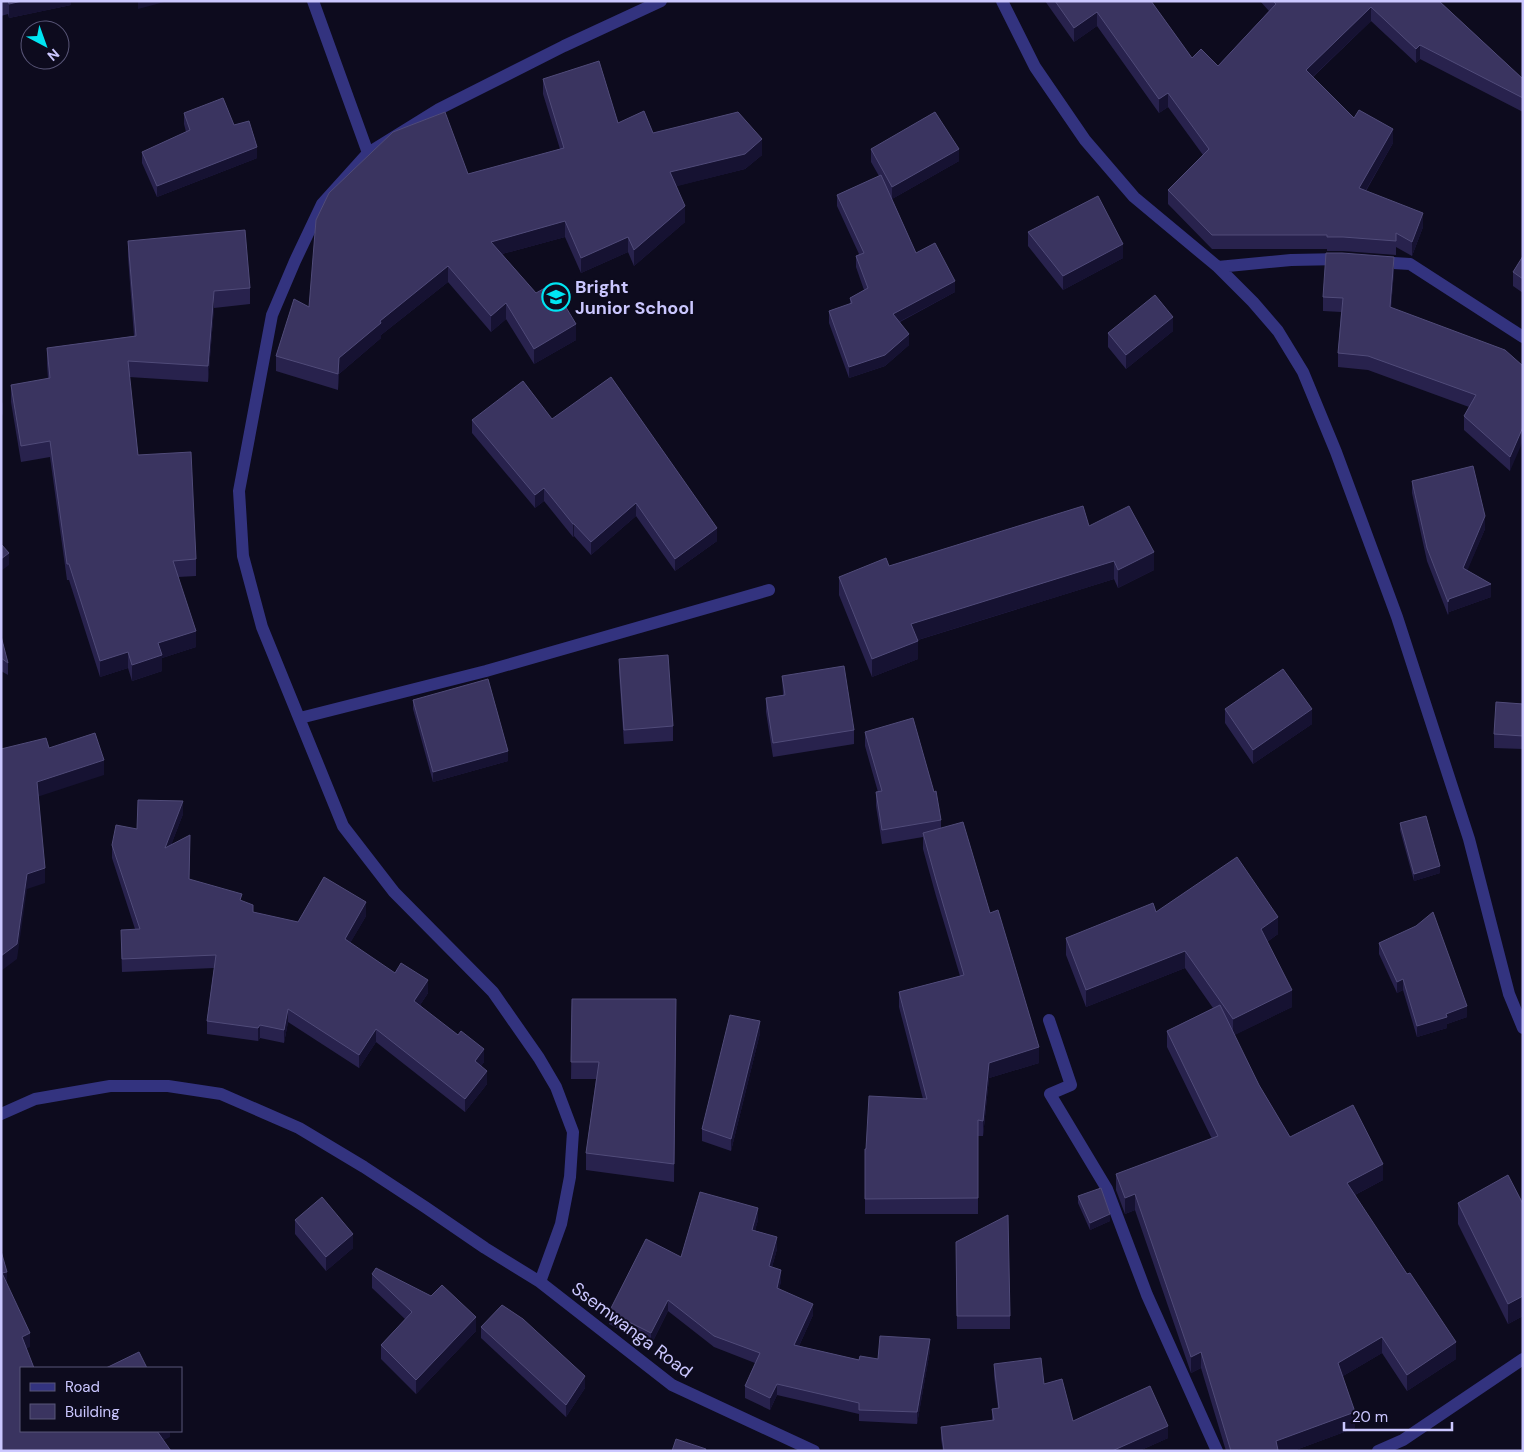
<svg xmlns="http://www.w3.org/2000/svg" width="1524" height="1452" font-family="'DM Sans',sans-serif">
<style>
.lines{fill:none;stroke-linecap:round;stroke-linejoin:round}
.street{stroke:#33337f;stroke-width:12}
.wall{fill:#28224d}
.shaded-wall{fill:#161232}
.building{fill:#3a3460;stroke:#504b79}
.labels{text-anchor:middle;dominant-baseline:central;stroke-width:4;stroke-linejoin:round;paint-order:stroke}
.poi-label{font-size:18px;font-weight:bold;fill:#cbc7ff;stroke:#0d0b1e;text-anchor:start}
.street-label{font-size:18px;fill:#cbc7ff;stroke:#0d0b1e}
</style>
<rect width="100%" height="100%" fill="#0d0b1e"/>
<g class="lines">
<path class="street" d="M313,1l55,152
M1002,1l33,66 50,73 49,57 84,70 35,35 25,29 25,41 33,80 61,165 72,222 40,155 14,34
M1377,262l33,2 113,73
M1218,267l73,-7 51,-1
M300,718l186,-47 283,-81
M1049,1020l22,65 -21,9 57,95 40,106 70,156
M1,1114l34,-15 75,-13h58l53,8 78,34 65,39 61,40 60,41 55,34 132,103 142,66
M540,1282l21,-58 9,-47 3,-45 -17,-45 -17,-29 -46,-66 -99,-100 -51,-66 -81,-199 -19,-71 -4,-65 33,-176 23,-54 27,-57 46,-51 71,-44 125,-63 97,-45
M1378,1451l25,-11 120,-81"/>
</g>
<path class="wall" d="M1,1h70v4l-62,13 -1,-4 -7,2z
M1045,1h106l41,57 26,8 51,-55 -9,-10h179l84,78v33l-103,-53 -4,4 -45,-42 -58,56 41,41 39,25 -27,48 57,36 -11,29 -16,-9v8l-53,-4h-16v-2h-115l-44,-45v-14l35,-35 -35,-48 -9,6 -62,-87 -23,16z
M543,79l75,44 35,10 109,22 -17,14 -69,17 9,36 -51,44 -6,-14 -47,21 -16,-36 -63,17 74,86 -42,24 -28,-45 -15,13 -43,-50 -67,53v3l-42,36 -1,16 -62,-19v-15l33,-49 159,-133 92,-25 -17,-55z
M184,113l50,12 23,33 -100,39 -15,-34v-11l44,-20 -2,-8z
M871,149l88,12 -67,38 24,54 39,39 -55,30 9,23 -24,21 -36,12 -20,-55v-12l21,-7v-6l14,-8 -8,-23v-11l3,-2 -22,-48v-11l42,-19 -8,-14z
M1028,232l95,26 -60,32 -35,-44z
M128,241l122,47v16l-36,4 -6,74 -79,-5 9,78 58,104v17l-18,1 18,70 -34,11v13l-30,10 -4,-13 -28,9 -31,-97h-2l-17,-123 -29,5 -10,-60v-17l37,-6 -1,-15v-16l87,-12 -6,-79z
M1523,256v37l-10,-7v-14z
M1394,271l-3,37 132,58 -13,105 -46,-41v-14l5,-9 -101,-37 -30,-3v-14l3,-41 -18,-1v-14z
M1173,331l-47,38 -18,-22v-14z
M552,419l165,122 -42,30 -39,-55 -45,39 -17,-19 -1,1 -29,-36 -9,7 -63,-75v-13z
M1412,481l73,48 -18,41 24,27 -42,15 -1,3 -21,-54 -15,-68z
M1089,526l65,44 -36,18 -4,-9 -196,61v19l-46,18 -33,-82v-18l50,-11z
M1,636l7,27v12l-7,-4z
M619,659l54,67v15l-49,3 -5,-71z
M782,676l72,54v14l-81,13 -7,-45v-14l17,-3z
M413,700l95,61 -75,21 -20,-73z
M1523,704v45l-29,-1v-14z
M1225,709l87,15 -59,40 -28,-41z
M865,732l69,60 7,28v8l49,85 49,150 -50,15 -6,58h-5v78h-113v-65h1l57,-50 -24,-92v-15l61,-16 -24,-80 -13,-47v-12l-41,7 -6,-38v-14h2l-13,-46z
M183,814l-12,31 19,3 -1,31 53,22 11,11 45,10 68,-6 -16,27 45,30 33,20 -8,12 64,57 -3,4 6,18 -22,28 -89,-70 -17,26 -71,-46 -4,21 -24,-5 -2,3 -51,-7v-13l7,-53 -92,4 -1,-29 14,-14 -23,-71v-13l25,-16z
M1400,823l40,50 -26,8 -14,-51z
M1156,912l122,22 -11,8 25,65 -58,28 25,50 31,52 93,43 -28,15 101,164 -49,32 -25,-38 -39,23 12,52 -62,23h-67l-25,-83 -10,5 -56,-163 -10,4 -9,-24v-16l96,-35 -45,-92v-16l46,-23 -28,-40 -99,39 -20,-52v-17z
M1379,943l88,74 -20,7v4l-30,9 -14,-47 -6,3 -18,-39z
M572,999h104l-2,183 -88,-12v-17l10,-74h-25z
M760,1033l-29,118 -29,-10v-12z
M1078,1196l32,25 -20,9 -12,-27z
M1458,1203l65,1v112l-15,8 -50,-100z
M295,1220l58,28 -27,23 -31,-37z
M758,1220l-3,10 22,19 -5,18 9,14 -2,8 34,26 -14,31 60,14 19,-1 52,-9 -13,74 -58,-3v-7l-82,-19 -7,15 -25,-12v-12l10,-23 -41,-16 -46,-36 -17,34 -42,-21v-12l72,-55z
M956,1242l54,74v13h-53z
M372,1274l59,22 45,35 -60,63 -35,-35v-14l24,-26 -33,-31z
M481,1327l104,61 -19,29 -85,-79z
M994,1364l50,20 29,37 95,17 -29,13h-196l-2,-12v-12l51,-6v-12l6,-1 -4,-32z"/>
<path class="shaded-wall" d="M22,1h49v4l-62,13v-14z
M138,1h30l-30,8z
M1371,7v14l-65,62v-13z
M1097,12v14l-23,16v-14z
M1420,45v14l-4,4v-14z
M1168,93v14l-9,6v-14z
M1393,129v14l-34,59v-14z
M762,139v16l-17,14 -75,19v-16z
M257,147v11l-100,39v-11z
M959,149v12l-67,38v-12z
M685,206v16l-51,44v-16z
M1423,213v14l-11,29v-14z
M565,221v16l-74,20v-15z
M628,237v15l-47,21v-15z
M1123,244v14l-60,32v-14z
M1394,257v14l-4,50v-14z
M448,266v16l-67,53v3l-42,36 -1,16 1,-32 41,-37z
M955,281v11l-62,33v-11z
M214,291v17l-6,74v-16z
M506,303v16l-15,13v-16z
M1173,317v14l-47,38v-14z
M576,324v16l-42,24v-15z
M909,334v11l-24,21 -36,12v-11z
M3,402v12l-2,4v-13z
M1523,427v14l-13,30v-14z
M544,488v13l-9,7v-13z
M636,503v13l-45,39v-13z
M1485,516v13l-22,52v-13z
M573,524h1v12l-1,1z
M717,528v13l-42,30v-12z
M1154,552v18l-36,18v-18z
M9,553v12l-8,6v-12z
M1114,561v18l-203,63v-18z
M1491,584v13l-42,15 -1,3v-13l1,-3z
M196,631v16l-34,11v13l-30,10v-16l26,-22z
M918,641v18l-46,18v-18z
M128,652v16l-28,9v-16z
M1312,709v15l-59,40v-14z
M508,751v10l-75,21v-10z
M104,760v15l-67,22v-15z
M183,801v13l-18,47v-13z
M1440,866v7l-26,8v-7z
M45,868v15l-18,6 -10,70 -16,12v-15l26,-82z
M366,902v14l-21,36v-13z
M1278,917v17l-17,12v-17z
M1185,951v17l-99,39v-17z
M1403,979v11l-6,3v-11z
M428,980v13l-14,21v-13z
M1292,990v17l-59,29v-17z
M1467,1006v11l-20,7v4l-30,9v-11l29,-12z
M288,1009v13l-4,21v-13z
M760,1021v12l-29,118v-12z
M260,1025v13l-2,3v-13z
M376,1029v13l-17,26v-13z
M1039,1047v16l-50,15 -6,58v-15l6,-58z
M484,1049v13l-9,12v-13z
M487,1071v13l-22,28v-13z
M1383,1164v16l-36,19v-16z
M1135,1194v16l-10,4v-16z
M758,1208v12l-6,21v-11z
M1110,1214v7l-20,9v-7z
M353,1234v14l-27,23v-14z
M777,1237v12l-8,29v-12z
M781,1270v11l-4,18v-11z
M7,1272v14l-5,-13z
M1523,1296v20l-15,8v-20z
M668,1300v11l-17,34v-12z
M813,1304v11l-19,42v-12z
M476,1317v14l-60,63v-14z
M30,1333v14l-8,4v-14z
M1382,1337v16l-44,26v-16z
M930,1339v11l-13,74v-12z
M1456,1342v17l-49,32v-16z
M1201,1352v16l-10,5v-16z
M585,1376v12l-19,29v-12z
M777,1384v11l-7,15v-12z
M1355,1412v16l-62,23h-18l1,-10z
M1168,1426v12l-29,13h-27z
M156,1431h14v6l-14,7z"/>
<path class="building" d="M8,1h14l-13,3z
M1055,1h96l41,57 9,-9 17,17 58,-62 -3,-3h166l84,78v19l-103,-53 -4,4 -45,-42 -65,63 48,48 5,-8 34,19 -34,59 64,25 -11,29 -16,-9v8l-53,-4h-16v-2h-115l-44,-45 41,-41 -41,-56 -9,6 -62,-87 -23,16z
M599,61l19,62 26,-12 9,22 85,-21 24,27 -17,15 -75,18 15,34 -51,44 -6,-13 -47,21 -16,-37 -74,21 45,51 16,-9 24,40 -42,25 -28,-46 -15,13 -43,-50 -68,55 1,2 -42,35 -1,16 -62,-18 18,-57 15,8 7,-87 13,-27 64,-61 52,-20 23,62 96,-26 -21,-69z
M223,98l11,27 15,-4 8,26 -100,39 -15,-34 48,-22 -6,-17z
M935,112l24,37 -67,38 -21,-38z
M881,175l35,78 19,-10 20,38 -62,33 16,20 -24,21 -36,12 -20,-56 23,-8 -2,-5 18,-10 -12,-32 8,-3 -27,-58z
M1098,196l25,48 -60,32 -35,-44z
M245,230l5,58 -36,3 -6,75 -80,-5 10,94 53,-3 5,107 -23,2 23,70 -38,12 4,12 -30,10 -4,-13 -28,9 -31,-97h-2l-17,-123 -29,5 -10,-61 39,-7 -3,-30 89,-12 -8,-95z
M1326,253h16l52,4 -4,50 115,43 18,16v61l-13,30 -46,-41 12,-21 -108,-39 -30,-3 5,-55 -20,-1z
M1523,256v23l-10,-7z
M1155,295l18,22 -47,38 -18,-22z
M611,377l106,151 -42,31 -39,-56 -45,39 -17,-18h-1l-29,-36 -9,7 -63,-75 51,-39 29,38z
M1473,466l12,50 -22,52 28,16 -42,15 -1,3 -21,-54 -15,-67z
M1083,506l6,20 40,-20 25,46 -36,18 -4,-9 -203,63 7,17 -46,18 -33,-82 47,-19 3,8z
M1,544l8,9 -8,6z
M1,636l7,27 -7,-5z
M668,655l5,71 -49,4 -5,-71z
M844,666l10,64 -81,13 -7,-45 19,-3 -3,-19z
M1283,669l29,40 -59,41 -28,-41z
M488,679l20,72 -75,21 -20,-72z
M1496,702l27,2v32l-29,-2z
M913,718l21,74 2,-1 5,29 -59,10 -6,-38 6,-1 -17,-59z
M95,733l9,27 -67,22 8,86 -18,6 -10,70 -16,12v-207l45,-11 3,10z
M138,800l45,1 -18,47 25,-13 -1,44 53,15 -2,6 13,5v7l45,10 26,-45 42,25 -21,37 50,34 6,-10 27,17 -14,21 44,34 3,-4 23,18 -9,12 12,10 -22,28 -89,-70 -17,26 -71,-46 -4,21 -24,-5 -2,3 -51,-7 9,-66 -94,4 -1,-29 19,-1 -28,-84 4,-20 21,4z
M1426,816l14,50 -26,8 -14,-51z
M963,822l27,91 8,-3 41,137 -50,16 -6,58 -5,-1v78l-113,1v-50h1l3,-53 58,3 -28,-107 65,-17 -28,-95 -13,-47z
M1237,857l41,60 -17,12 31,61 -59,29 -48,-68 -99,39 -20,-52 87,-35 3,9z
M1433,912l34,94 -21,8 1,3 -30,9 -14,-47 -6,3 -18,-39 37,-17z
M572,999h104l-2,165 -88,-11 13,-91h-28z
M1220,1005l39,80 31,52 63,-32 30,59 -36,19 60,91 3,-1 46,69 -49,33 -25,-38 -44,26 17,49 -79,29 2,9 -3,1h-44l-30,-99 -10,5 -56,-163 -10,4 -9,-24 102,-38 -51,-105z
M730,1015l30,6 -29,118 -29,-10z
M1508,1175l15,29v92l-15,8 -50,-101z
M1101,1188l9,26 -20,9 -12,-27z
M700,1192l58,16 -6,22 25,7 -8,29 12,4 -4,18 36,16 -19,41 65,15 1,-4 18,3 2,-23 50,3 -13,73 -58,-2v-7l-82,-19 -7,14 -25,-12 15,-33 -46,-17 -46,-36 -17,33 -42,-21 37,-73 35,18z
M322,1197l31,37 -27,23 -31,-37z
M1008,1215l2,101h-53l-1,-74z
M1,1251l6,21 -5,1 28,60 -8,4 12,31h-13v63h136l14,20h-170z
M376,1268l55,28 11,-11 34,32 -60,63 -35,-35 31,-33 -40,-38z
M502,1305l21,14 62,57 -19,29 -85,-78z
M139,1352l8,16h-41z
M1041,1358l3,26 18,-5 11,42 77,-35 18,40 -56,25h-168l-3,-24 53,-7 -2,-11 7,-1 -5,-44z
M676,1439l30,10 -1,2h-33z"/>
<defs>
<g id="school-ring" transform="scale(1.4375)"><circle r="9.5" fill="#0d0b1e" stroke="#00e5f2" stroke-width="1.5"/><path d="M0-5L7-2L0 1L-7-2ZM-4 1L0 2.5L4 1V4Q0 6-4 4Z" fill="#00e5f2"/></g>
</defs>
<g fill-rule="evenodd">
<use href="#school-ring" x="556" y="297"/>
</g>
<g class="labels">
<g class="poi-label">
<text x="575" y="287">Bright<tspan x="575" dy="21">Junior School</tspan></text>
</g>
<g class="street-label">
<text transform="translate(632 1330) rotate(37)">Ssemwanga Road</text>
</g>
</g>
<rect width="1524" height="1452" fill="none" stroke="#cbc7ff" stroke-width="5"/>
<rect x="20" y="1367" width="162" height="65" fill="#0d0b1e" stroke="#595678"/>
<rect x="30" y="1383" width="25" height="8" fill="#33337f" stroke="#595678"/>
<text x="65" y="1392" font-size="15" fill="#cbc7ff">Road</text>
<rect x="30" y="1404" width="25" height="15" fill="#3a3460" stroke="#595678"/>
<text x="65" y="1417" font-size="15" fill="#cbc7ff">Building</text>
<g transform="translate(45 45) rotate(139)"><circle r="24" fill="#0d0b1e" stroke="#595678"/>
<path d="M0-4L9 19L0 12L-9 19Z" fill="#00e5f2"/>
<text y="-8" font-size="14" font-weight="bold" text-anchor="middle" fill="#cbc7ff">N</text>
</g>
<path d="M1344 1422v8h108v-8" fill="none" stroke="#cbc7ff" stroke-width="2.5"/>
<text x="1352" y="1422" font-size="15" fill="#cbc7ff" stroke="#0d0b1e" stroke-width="4" paint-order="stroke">20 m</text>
</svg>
